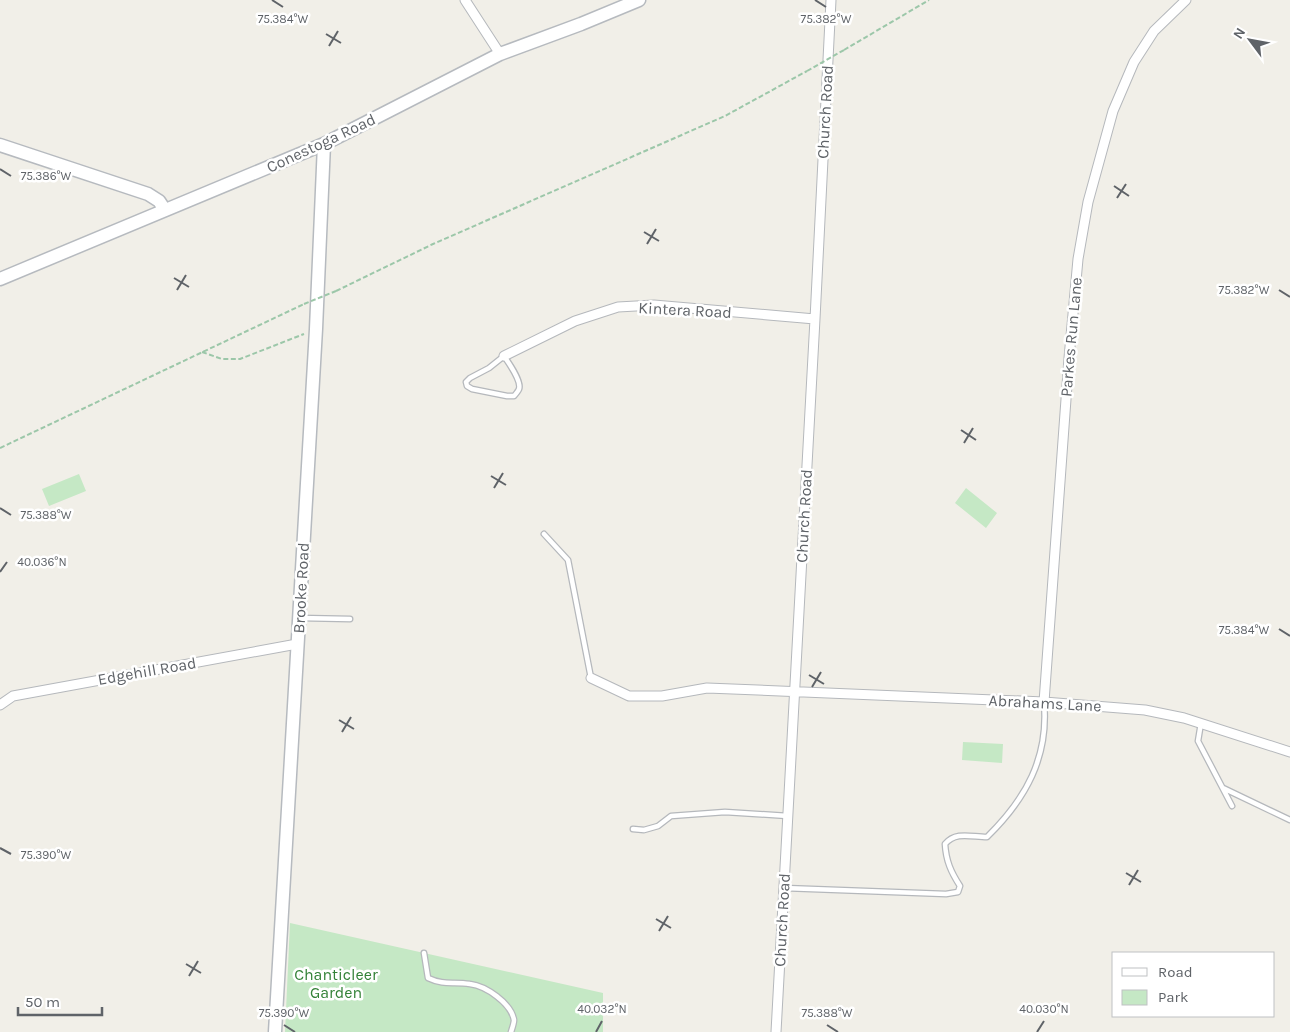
<svg xmlns="http://www.w3.org/2000/svg" width="1290" height="1032" font-family="Karla,sans-serif">
<style>
.green{fill:#c5e8c5}
.lines{fill:none;stroke-linecap:round;stroke-linejoin:round}
.service-casing{stroke:#b5b8bc;stroke-width:7}
.minor-casing{stroke:#b5b8bc;stroke-width:11}
.secondary-casing{stroke:#b6babf;stroke-width:15}
.path{stroke:#9cc7a9;stroke-width:2;stroke-dasharray:5 2.5;stroke-linecap:butt}
.service{stroke:#fff;stroke-width:4.5}
.minor{stroke:#fff;stroke-width:9}
.secondary{stroke:#fff;stroke-width:12}
.path-bridge{stroke:#9cc7a9;stroke-width:2;stroke-dasharray:5 2.5;stroke-linecap:butt}
.ticks{fill:none;stroke:#5f6368;stroke-width:2}
.labels{text-anchor:middle;dominant-baseline:central;stroke-width:5;stroke-linejoin:round;paint-order:stroke}
.street-label{font-size:16px;fill:#5f6368;stroke:#fff}
.park-label{font-size:16px;fill:#348238;stroke:#fff}
.ticks-label{font-size:12px;text-anchor:middle;fill:#5f6368;stroke:#fff;stroke-width:5;stroke-linejoin:round;paint-order:stroke}
</style>
<rect width="100%" height="100%" fill="#f1efe8"/>
<path class="green" d="M79,474l7,17 -37,15 -7,-17z
M966,488l31,25 -11,15 -31,-25z
M963,742l40,2 -1,19 -40,-3z
M290,923l313,70v39h-318z"/>
<g class="lines">
<g class="service-casing">
<path id="service" d="M504,356c4,6 18,25 15,33 0,1 -4,6 -5,7h-7l-35,-7 -5,-3 -1,-4 4,-4 19,-10z
M544,534l24,26 23,118
M300,618l50,1
M1201,723l-3,18 34,65
M1223,788l67,32
M633,829l11,1 14,-4 13,-10 54,-4 63,4
M784,888l162,6 12,-2 2,-6c-9,-14 -14,-25 -15,-42 11,-13 26,-7 42,-7 39,-38 62,-80 57,-135
M424,953l4,25c17,8 25,3 42,6 16,2 41,19 44,36 0,3 -2,9 -3,12"/>
</g>
<g class="minor-casing">
<path id="minor" d="M465,0l35,54
M504,356l71,-35 43,-14 36,-2 161,14
M591,678l38,18h33l45,-8 337,14 101,8 39,8 106,34
M1044,702l25,-344 9,-99 10,-57 25,-91 21,-49 20,-31 32,-31
M0,705l13,-9 284,-52
M776,1032l39,-713 16,-319"/>
</g>
<g class="secondary-casing">
<path id="secondary" d="M0,145l148,49 11,7 6,9
M0,279l324,-135 176,-90 81,-30 58,-24
M275,1032l41,-703 8,-185"/>
</g>
<path class="path" d="M844,50l85,-50
M336,291l97,-47 292,-128 82,-45
M202,352l20,7h18l64,-25
M0,448l304,-144"/>
<use href="#service" class="service"/>
<use href="#minor" class="minor"/>
<use href="#secondary" class="secondary"/>
<path class="path-bridge" d="M807,71l37,-21
M304,304l32,-13"/>
</g>
<path class="ticks" d="M272,0l11,7M815,0l11,7M326,34l15,9M329,46l9,-15M0,169l11,7M1114,186l15,10M1117,198l9,-14M644,232l15,9M647,244l9,-15M174,278l15,9M177,290l9,-15M1279,290l11,7M961,430l15,10M964,443l9,-15M491,476l15,9M494,488l9,-15M0,508l11,7M0,572l7,-10M1279,629l11,7M809,675l15,9M812,687l9,-15M339,720l15,9M342,732l9,-15M0,848l11,6M1126,873l15,9M1129,885l9,-15M656,919l15,9M659,931l9,-15M186,964l15,9M189,976l9,-15M284,1025l11,7M827,1025l11,7M596,1032l6,-11M1037,1032l7,-11"/>
<g class="labels">
<g class="street-label">
<text transform="translate(825 112) rotate(-87)">Church Road</text>
<text transform="translate(321 143) rotate(-25)">Conestoga Road</text>
<text transform="translate(685 310) rotate(3)">Kintera Road</text>
<text transform="translate(1071 337) rotate(-85)">Parkes Run Lane</text>
<text transform="translate(804 516) rotate(-87)">Church Road</text>
<text transform="translate(301 588) rotate(-87)">Brooke Road</text>
<text transform="translate(147 671) rotate(-10)">Edgehill Road</text>
<text transform="translate(1045 703) rotate(3)">Abrahams Lane</text>
<text transform="translate(782 920) rotate(-87)">Church Road</text>
</g>
<g class="park-label">
<text x="336" y="974">Chanticleer<tspan x="336" dy="18">Garden</tspan></text>
</g>
</g>
<g class="ticks-label">
<text x="283" y="23">75.384°W</text>
<text x="826" y="23">75.382°W</text>
<text x="46" y="180">75.386°W</text>
<text x="1244" y="294">75.382°W</text>
<text x="46" y="519">75.388°W</text>
<text x="42" y="566">40.036°N</text>
<text x="1244" y="634">75.384°W</text>
<text x="46" y="859">75.390°W</text>
<text x="602" y="1013">40.032°N</text>
<text x="1044" y="1013">40.030°N</text>
<text x="284" y="1017">75.390°W</text>
<text x="827" y="1017">75.388°W</text>
</g>
<rect x="1112" y="952" width="162" height="65" fill="#ffffff" stroke="#bfc1c3"/>
<rect x="1122" y="968" width="25" height="8" fill="#ffffff" stroke="#bfc1c3"/>
<text x="1158" y="977" font-size="15" fill="#5f6368">Road</text>
<rect x="1122" y="990" width="25" height="15" fill="#c5e8c5" stroke="#bfc1c3"/>
<text x="1158" y="1002" font-size="15" fill="#5f6368">Park</text>
<g transform="translate(1250 40) rotate(302)" stroke="#ffffff" stroke-width="4" paint-order="stroke">
<path d="M0-4L9 19L0 12L-9 19Z" fill="#5f6368"/>
<text y="-8" font-size="14" font-weight="bold" text-anchor="middle" fill="#5f6368">N</text>
</g>
<path d="M18 1007v8h84v-8" fill="none" stroke="#5f6368" stroke-width="2.5"/>
<text x="25" y="1007" font-size="15" fill="#5f6368" stroke="#ffffff" stroke-width="4" paint-order="stroke">50 m</text>
</svg>
